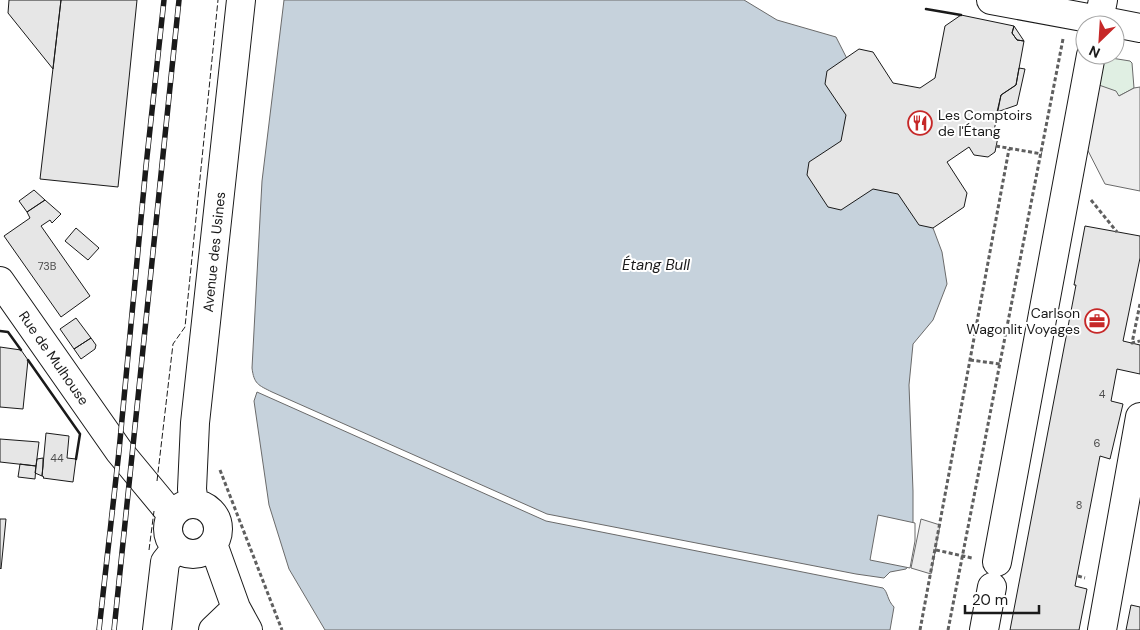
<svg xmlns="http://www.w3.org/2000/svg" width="1140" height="630" font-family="'DM Sans',sans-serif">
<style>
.green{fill:#e0efe3;stroke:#6a6a6a}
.parking{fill:#ededed;stroke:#6a6a6a}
.water{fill:#c6d2dc;stroke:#6a6a6a}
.pier{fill:#fff;stroke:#6a6a6a}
.building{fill:#e6e6e6;stroke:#1a1a1a}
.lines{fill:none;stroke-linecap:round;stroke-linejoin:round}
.minor-casing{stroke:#1a1a1a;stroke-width:30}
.path{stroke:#5f5f5f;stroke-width:3;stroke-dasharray:4 2.5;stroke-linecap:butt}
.minor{stroke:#fff;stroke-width:28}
.rail-casing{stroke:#1a1a1a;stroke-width:5.5}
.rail{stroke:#fff;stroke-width:4;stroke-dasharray:11;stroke-linecap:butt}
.fence{stroke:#1a1a1a;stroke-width:1;stroke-dasharray:6 2.5;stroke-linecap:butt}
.wall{stroke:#1a1a1a;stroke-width:2.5}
.labels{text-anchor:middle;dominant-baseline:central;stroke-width:4;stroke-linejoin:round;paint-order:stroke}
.number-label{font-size:11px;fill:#4d4d4d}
.poi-label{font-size:14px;fill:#1a1a1a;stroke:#fff;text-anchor:start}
.street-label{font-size:14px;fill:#1a1a1a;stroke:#fff}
.water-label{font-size:15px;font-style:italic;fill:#1a1a1a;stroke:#fff}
</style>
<rect width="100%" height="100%" fill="#fff"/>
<path class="green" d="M1105,57l25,4 2,2 2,25 -15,8 -23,-12 7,-26z"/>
<path class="parking" d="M1096,84l20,7 3,5 15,-8 6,-1v104l-35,-7 -22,-43z
M921,519l19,6 -9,49 -20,-6z"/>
<path class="water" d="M284,0h460l33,20 59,17 97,191 9,24 5,32 -14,36 -20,24 -4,41 4,106v50l-5,25 -2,3 -16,3 -6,6 -28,-4 -309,-60 -275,-122c-14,-7 -18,-8 -20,-24l10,-187z
M257,392l289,129 337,67c5,4 4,12 11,19l-4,23h-565l-36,-61 -20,-64 -15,-104z"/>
<path class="pier" d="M878,515l37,8v18l-5,27 -40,-8z"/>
<path class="building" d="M9,0h52l-8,69 -45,-56z
M61,0h76l-19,187 -78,-8z
M961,15l53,11 -2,7 5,7 7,1 -8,44 -15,10 -7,36 4,6 -3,15 -7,5 -14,-2 -5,-8 -22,15 20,31 -3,14 -31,21 -14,-3 -21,-31 -25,-5 -32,21 -13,-3 -21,-32 2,-13 32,-21 5,-26 -21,-31 2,-13 32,-22 14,3 20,31 27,5 15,-10 10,-52z
M1014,26l10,15 -7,-1 -5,-7z
M1019,68l6,1 -8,36 -20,7 4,-17 15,-10z
M34,190l11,10 -18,12 -8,-11z
M45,200l16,14 -9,9 -2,-3 -9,6 49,70 -29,21 -57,-81 26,-18 -3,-6z
M1085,226l55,10v22l-17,83 17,4v29l-23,-5 -6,32 12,3 -13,55 -10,-3 -25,130 12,3 -8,41h-69l66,-345h-2z
M76,228l23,20 -11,12 -23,-19z
M76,318l15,20 -17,11 -14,-20z
M91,338l5,7 -1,4 -14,10 -7,-10z
M0,347l21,3 7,10 -5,49 -23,-2z
M46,433l23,3 -2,22 9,1 -3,23 -30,-4 1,-1 -2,-1z
M0,439l39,3 -3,24 -36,-4z
M43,458v8l-1,10 -7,-3 2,-14z
M20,464l16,2 -1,13 -17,-2z
M0,519h6l-5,50 -1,-1z
M1131,605l9,2v23h-14z"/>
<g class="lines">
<g class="minor-casing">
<path id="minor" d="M991,0l108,20 -1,5
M1103,0l-4,20 41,8
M0,281l119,170 53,64
M194,504l-2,-15 3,-66 46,-423
M168 529a25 25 0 1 1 50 0a25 25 0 1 1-50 0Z
M213,544l23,64 12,22
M997,562l94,-507
M157,630l8,-68 11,-14
M213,630l23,-22
M984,630l8,-43
M1102,630l38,-213"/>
</g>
<path class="path" d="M996,146l46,8
M1091,200l26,32
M1140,304l-8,39 8,-2
M970,360l30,4
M220,470l62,160
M936,550l36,8
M1078,576l7,2
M920,630l89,-481
M948,630l115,-591"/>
<use href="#minor" class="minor"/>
<g class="rail-casing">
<path id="rail" d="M99,630l20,-179 27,-285 18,-166
M114,630l65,-630"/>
</g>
<use href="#rail" class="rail"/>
<path class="fence" d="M157,481l16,-137 12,-17 33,-327
M149,550l5,-39"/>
<path class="wall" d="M926,9l35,6
M0,331l8,1 13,18
M28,360l52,74 -4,25"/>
</g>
<defs>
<g id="restaurant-ring" transform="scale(1.25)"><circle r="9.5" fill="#fff" stroke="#c62828" stroke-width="1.5"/><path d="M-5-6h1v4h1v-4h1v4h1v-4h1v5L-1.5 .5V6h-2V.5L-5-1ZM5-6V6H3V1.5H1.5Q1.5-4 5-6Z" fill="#c62828"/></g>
<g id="office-ring" transform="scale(1.25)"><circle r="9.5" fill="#fff" stroke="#c62828" stroke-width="1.5"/><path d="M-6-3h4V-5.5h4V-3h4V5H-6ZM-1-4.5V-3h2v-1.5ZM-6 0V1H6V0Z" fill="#c62828"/></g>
</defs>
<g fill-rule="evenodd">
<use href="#restaurant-ring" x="920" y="123"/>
<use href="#office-ring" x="1097" y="321"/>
</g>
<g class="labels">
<g class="number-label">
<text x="47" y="266">73B</text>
<text x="1102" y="394">4</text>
<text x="1097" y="443">6</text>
<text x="57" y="458">44</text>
<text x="1079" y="505">8</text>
</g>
<g class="poi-label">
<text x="938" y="115">Les Comptoirs<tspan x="938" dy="16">de l'Étang</tspan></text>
<text x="1080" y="313" text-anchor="end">Carlson<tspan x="1080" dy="16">Wagonlit Voyages</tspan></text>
</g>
<g class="street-label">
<text transform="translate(214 252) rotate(-84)">Avenue des Usines</text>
<text transform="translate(54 358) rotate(55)">Rue de Mulhouse</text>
</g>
<g class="water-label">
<text x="656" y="265">Étang Bull</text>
</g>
</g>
<g transform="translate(1100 40) rotate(205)"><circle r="24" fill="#ffffff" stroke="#a3a3a3"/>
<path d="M0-4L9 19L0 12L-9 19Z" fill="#c62828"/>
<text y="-8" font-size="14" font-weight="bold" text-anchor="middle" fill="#1a1a1a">N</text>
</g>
<path d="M965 605v8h74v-8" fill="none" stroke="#1a1a1a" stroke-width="2.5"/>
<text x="972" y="605" font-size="15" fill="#1a1a1a" stroke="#ffffff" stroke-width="4" paint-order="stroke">20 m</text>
</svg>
